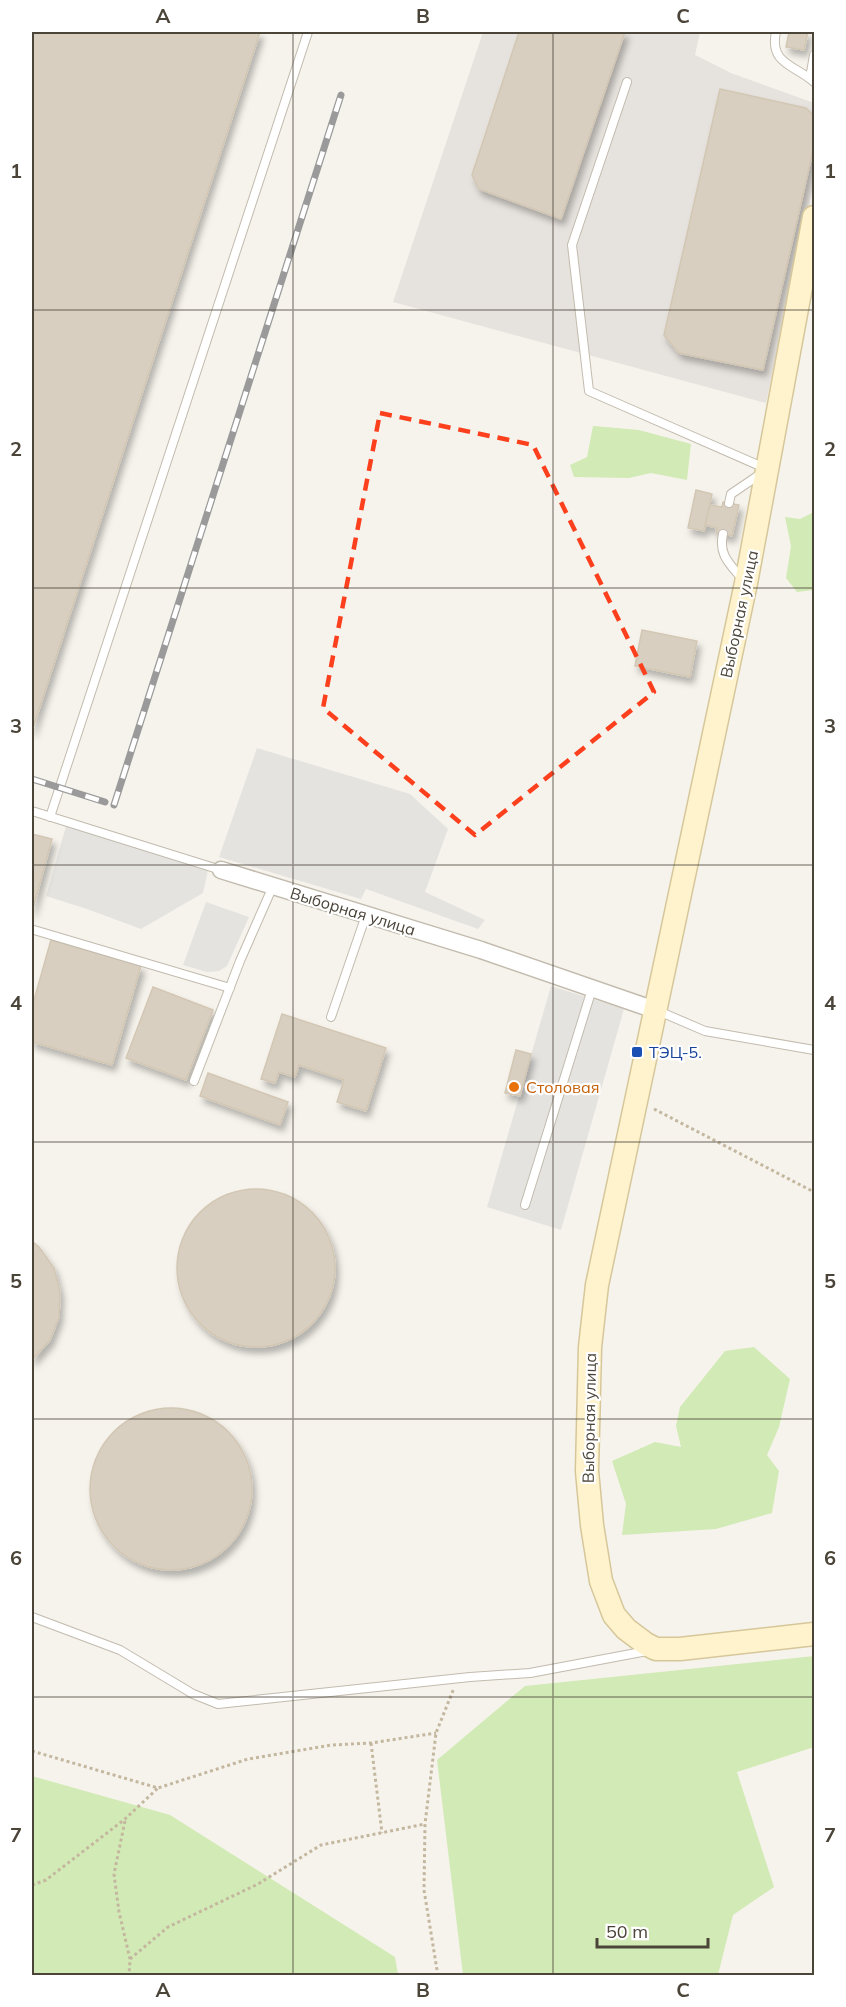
<svg xmlns="http://www.w3.org/2000/svg" width="846" height="2007" font-family="Mulish,sans-serif">
<style>
.industrial{fill:#e6e2dd}
.green{fill:#d2eab5}
.parking{fill:#e5e3e0}
.building{fill:#d8cfc1;stroke:#d3c7b4;stroke-width:1.5;filter:url(#shadow)}
.lines{fill:none;stroke-linecap:round;stroke-linejoin:round}
.lane-casing{stroke:#c2bbae;stroke-width:10}
.street-casing{stroke:#c2bbae;stroke-width:19}
.secondary-casing{stroke:#d6c79b;stroke-width:25}
.path{stroke:#c4b79f;stroke-width:3;stroke-dasharray:3 3;stroke-linecap:butt}
.lane{stroke:#fff;stroke-width:8}
.street{stroke:#fff;stroke-width:16}
.secondary{stroke:#fff3cd;stroke-width:22}
.rail-casing{stroke:#9a9a9a;stroke-width:7}
.rail{stroke:#fff;stroke-width:4.5;stroke-dasharray:14;stroke-linecap:butt}
.marked{fill:none;stroke:#fc3f1d;stroke-width:4.5;stroke-dasharray:12 8;stroke-linejoin:round}
.grid{fill:none;stroke:#4b4439;stroke-width:1.5;stroke-opacity:0.55}
.transit-dot{fill:#1a4fb4;stroke:#fff;stroke-width:2}
.food-dot{fill:#e8710a;stroke:#fff;stroke-width:2}
.labels{text-anchor:middle;dominant-baseline:central;stroke-width:4.5;stroke-linejoin:round;paint-order:stroke}
.street-label{font-size:16px;fill:#4b4439;stroke:#fff}
.transit-label{font-size:16px;fill:#164399;stroke:#fff;text-anchor:start}
.food-label{font-size:16px;fill:#c56008;stroke:#fff;text-anchor:start}
.neatline{fill:none;stroke:#4b4439;stroke-width:2}
.grid-label{font-size:20px;text-anchor:middle;font-weight:bold;fill:#4b4439}
</style>
<defs>
<filter id="shadow"><feDropShadow dx="3.5" dy="6" stdDeviation="3" flood-color="#0004"/></filter>
</defs>
<rect width="100%" height="100%" fill="#f6f3ec"/>
<path class="industrial" d="M483,32h217l-5,23 36,18 83,30v80l-48,220 -373,-101z"/>
<path class="green" d="M593,426l46,4 52,14 -4,36 -36,-7 -22,5 -55,-1 -4,-12 17,-8z
M814,512v78l-17,2 -11,-14 5,-32 -6,-29 15,2z
M754,1347l36,32 -11,48 -12,28 12,16 -7,42 -56,16 -94,6 4,-31 -14,-43 43,-19 26,5 -5,-21 4,-19 45,-56z
M814,1656v91l-77,25 37,115 -41,28 -15,60h-255l-26,-215 88,-74z
M32,1776l138,39 225,142 3,18h-366z"/>
<path class="parking" d="M257,748l153,46 38,35 -23,63 60,28 -7,9 -112,-40 -5,10 -142,-42z
M66,826l142,44 -5,23 -62,36 -54,-20 -41,-13z
M206,902l43,15 -22,49 -8,5 -12,1 -24,-7z
M551,986l73,23 -63,221 -74,-23z"/>
<path class="building" d="M32,32h228l-228,699z
M519,32h106l-64,187 -82,-30 -7,-14z
M789,32h19l-4,18 -18,-3z
M720,89l86,19 8,8v30l-51,224 -84,-17 -15,-18z
M696,490l16,4 -8,37 -16,-3z
M723,502l16,3 -7,31 -16,-3 1,-5 -12,-3 5,-20 12,2z
M642,630l55,11 -7,36 -55,-11z
M32,834l20,5 -20,73z
M51,940l90,26 -29,99 -80,-23v-35z
M153,987l60,23 -27,70 -60,-22z
M282,1014l104,34 -20,63 -29,-9 7,-22 -45,-15 -4,12 -16,-5 -4,11 -14,-4z
M516,1050l15,4 -11,42 -15,-3z
M208,1073l80,29 -8,23 -80,-29z
M177 1268a79 79 0 1 1 158 0a79 79 0 1 1-158 0Z
M32,1241l7,6 15,21 6,24 -1,25 -9,23 -18,20z
M90 1489a81 81 0 1 1 162 0a81 81 0 1 1-162 0Z"/>
<g class="lines">
<g class="lane-casing">
<path id="lane" d="M776,32c-7,32 19,33 38,50
M810,78l4,-23
M627,82l-55,163 17,146 178,78
M729,503l2,-9 31,-21
M723,534c-5,21 7,30 20,46
M32,811l189,59
M50,817l258,-785
M34,930l196,58
M656,1010l49,21 109,19
M331,1017l35,-102
M194,1081l46,-120 33,-75
M525,1205l67,-216
M32,1617l88,33 73,44 25,10 252,-27 60,-4 117,-22"/>
</g>
<g class="street-casing">
<path id="street" d="M221,870l260,80 174,60"/>
</g>
<g class="secondary-casing">
<path id="secondary" d="M814,217l-68,366 -149,702 -7,62 -3,124 5,54 9,56 13,34 12,14 20,15 10,5h24l134,-15"/>
</g>
<path class="path" d="M654,1109l160,83
M371,1743l11,90
M32,1751l126,37 90,-29 84,-14 39,-2 65,-10
M125,1821l-11,53 5,38 11,47 -1,17
M32,1885l14,-5 79,-61 33,-31
M130,1959l38,-32 90,-43 63,-39 104,-21
M438,1976l-14,-86 1,-66 11,-91 18,-45"/>
<use href="#lane" class="lane"/>
<use href="#street" class="street"/>
<use href="#secondary" class="secondary"/>
<g class="rail-casing">
<path id="rail" d="M32,779l73,23
M114,805l227,-710"/>
</g>
<use href="#rail" class="rail"/>
</g>
<path class="marked" d="M380,413l153,32 121,247 -179,143 -152,-127z"/>
<path class="grid" d="M293,32v1944M553,32v1944M32,310h782M32,588h782M32,865h782M32,1142h782M32,1419h782M32,1697h782"/>
<rect class="transit-dot" x="631" y="1046" width="12" height="12" rx="3"/>
<circle class="food-dot" cx="514" cy="1087" r="6"/>
<g class="labels">
<g class="street-label">
<text transform="translate(739 614) rotate(-78)">Выборная улица</text>
<text transform="translate(353 911) rotate(17)">Выборная улица</text>
<text transform="translate(589 1418) rotate(-89)">Выборная улица</text>
</g>
<g class="transit-label">
<text x="649" y="1052">ТЭЦ-5.</text>
</g>
<g class="food-label">
<text x="526" y="1087">Столовая</text>
</g>
</g>
<rect width="846" height="2007" fill="none" stroke="#ffffff" stroke-width="66"/>
<path d="M597 1938v9h111v-9" fill="none" stroke="#4b4439" stroke-width="3"/>
<text x="606" y="1938" font-size="18" fill="#4b4439" stroke="#ffffff" stroke-width="4.5" paint-order="stroke">50 m</text>
<rect x="33" y="33" width="780" height="1941" class="neatline"/>
<g class="grid-label">
<text x="163" y="23">A</text>
<text x="423" y="23">B</text>
<text x="683" y="23">C</text>
<text x="16" y="178">1</text>
<text x="830" y="178">1</text>
<text x="16" y="456">2</text>
<text x="830" y="456">2</text>
<text x="16" y="733">3</text>
<text x="830" y="733">3</text>
<text x="16" y="1010">4</text>
<text x="830" y="1010">4</text>
<text x="16" y="1288">5</text>
<text x="830" y="1288">5</text>
<text x="16" y="1565">6</text>
<text x="830" y="1565">6</text>
<text x="16" y="1842">7</text>
<text x="830" y="1842">7</text>
<text x="163" y="1997">A</text>
<text x="423" y="1997">B</text>
<text x="683" y="1997">C</text>
</g>
</svg>
